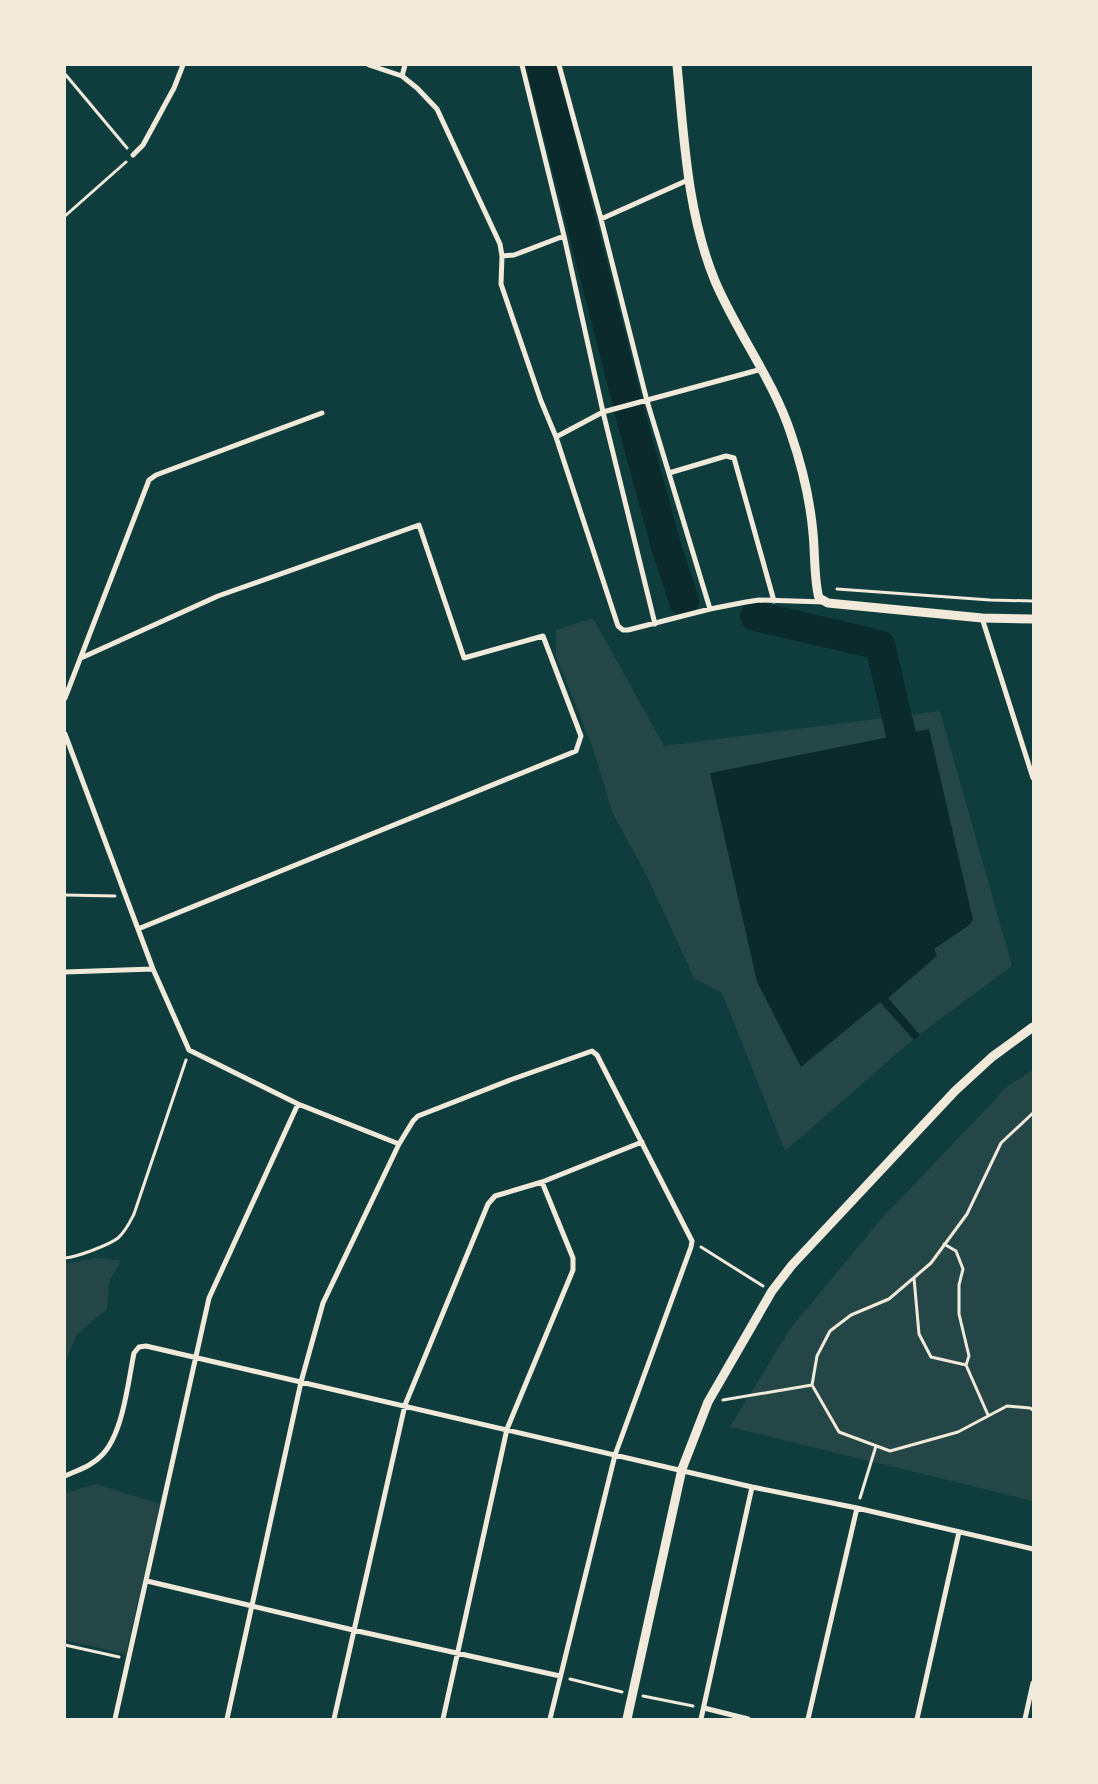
<svg xmlns="http://www.w3.org/2000/svg" width="1098" height="1784" font-family="Quicksand,sans-serif">
<style>
.green{fill:#244646}
.water{fill:#0a2a2b}
.lines{fill:none;stroke-linecap:round;stroke-linejoin:round}
.river{stroke:#0a2a2b;stroke-width:30}
.path{stroke:#f1e9da;stroke-width:3}
.minor{stroke:#f1e9da;stroke-width:5}
.tertiary{stroke:#f1e9da;stroke-width:9}
</style>
<rect width="100%" height="100%" fill="#0f3d3e"/>
<path class="green" d="M593,618l71,128 276,-35 72,255 -96,71 -131,114 -63,-158 -28,-15 -47,-102 -35,-64 -18,-61 -38,-95v-26z
M1033,1070v431l-303,-74 60,-98 92,-111 126,-132z
M95,1258l26,2 -12,22 -2,27 -30,25 -12,29v-99z
M96,1484l64,20 -34,150 -61,-14v-147z"/>
<path class="water" d="M929,729l44,191 -5,6 -34,23 3,7 -49,42 32,37 -6,5 -34,-38 -79,65 -44,-85 -47,-209z"/>
<g class="lines">
<path class="river" d="M541,65l94,367 31,114 18,55
M755,616l125,29 23,98 -13,29"/>
<path class="path" d="M65,74l62,74
M65,216l61,-54
M837,589l153,11 43,1
M65,895l50,1
M944,1244l12,7 7,18 -4,16v29l10,42 -3,9
M701,1247l62,39
M65,1258c12,-1 44,-13 53,-20 8,-7 12,-16 16,-24l52,-154
M914,1278l5,56 12,23 35,8 22,50
M812,1385l27,47 51,19 68,-19 49,-26 23,2 3,2
M723,1400l89,-15 5,-29 13,-25 21,-16 38,-16 42,-36 36,-49 34,-71 32,-30
M860,1498l16,-52
M65,1645l54,12
M570,1679l52,13
M643,1696l50,10"/>
<path class="minor" d="M369,65l33,11 15,12 20,21 63,135 2,12 12,-1 50,-19
M522,65l42,171 39,176 52,212
M559,65l42,154 46,182 63,208
M402,76l3,-11
M133,155l10,-10 31,-57 9,-23
M601,219l87,-39
M502,256l-1,28 40,117 15,36 62,189 5,4h5l82,-21 36,-7 13,-2 65,2
M556,437l47,-25 159,-43
M669,473l57,-17 8,2 40,143
M982,618l51,160
M81,658l137,-62 201,-71 45,133 79,-22 38,100 -5,15 -438,178
M65,698l84,-218 7,-5 166,-62
M65,734l88,235 36,81 109,54 101,40
M65,972l88,-3
M65,1476c13,-6 27,-10 37,-21 21,-21 26,-73 32,-102l5,-6 7,-1 606,141 105,21 176,41
M147,1581l206,49 207,46
M704,1708l44,11
M115,1719l94,-421 89,-194
M227,1719l74,-337 22,-79 76,-159 14,-23 5,-5 92,-36 82,-29 5,4 95,186 -1,6 -76,208 -65,264
M334,1719l71,-314 83,-201 7,-8 47,-14 100,-40
M443,1719l64,-290 66,-159v-12l-31,-76
M701,1719l51,-232
M808,1719l49,-211
M917,1719l42,-187
M1025,1719l8,-36"/>
<path class="tertiary" d="M677,65c7,72 10,148 38,216 22,52 58,98 76,153 11,32 19,65 22,99 2,19 1,48 6,65l9,5 154,15 51,1
M627,1719l55,-250 26,-67 64,-111 20,-26 163,-174 37,-34 41,-30"/>
</g>
<rect width="1098" height="1784" fill="none" stroke="#f1e9da" stroke-width="132"/>
</svg>
